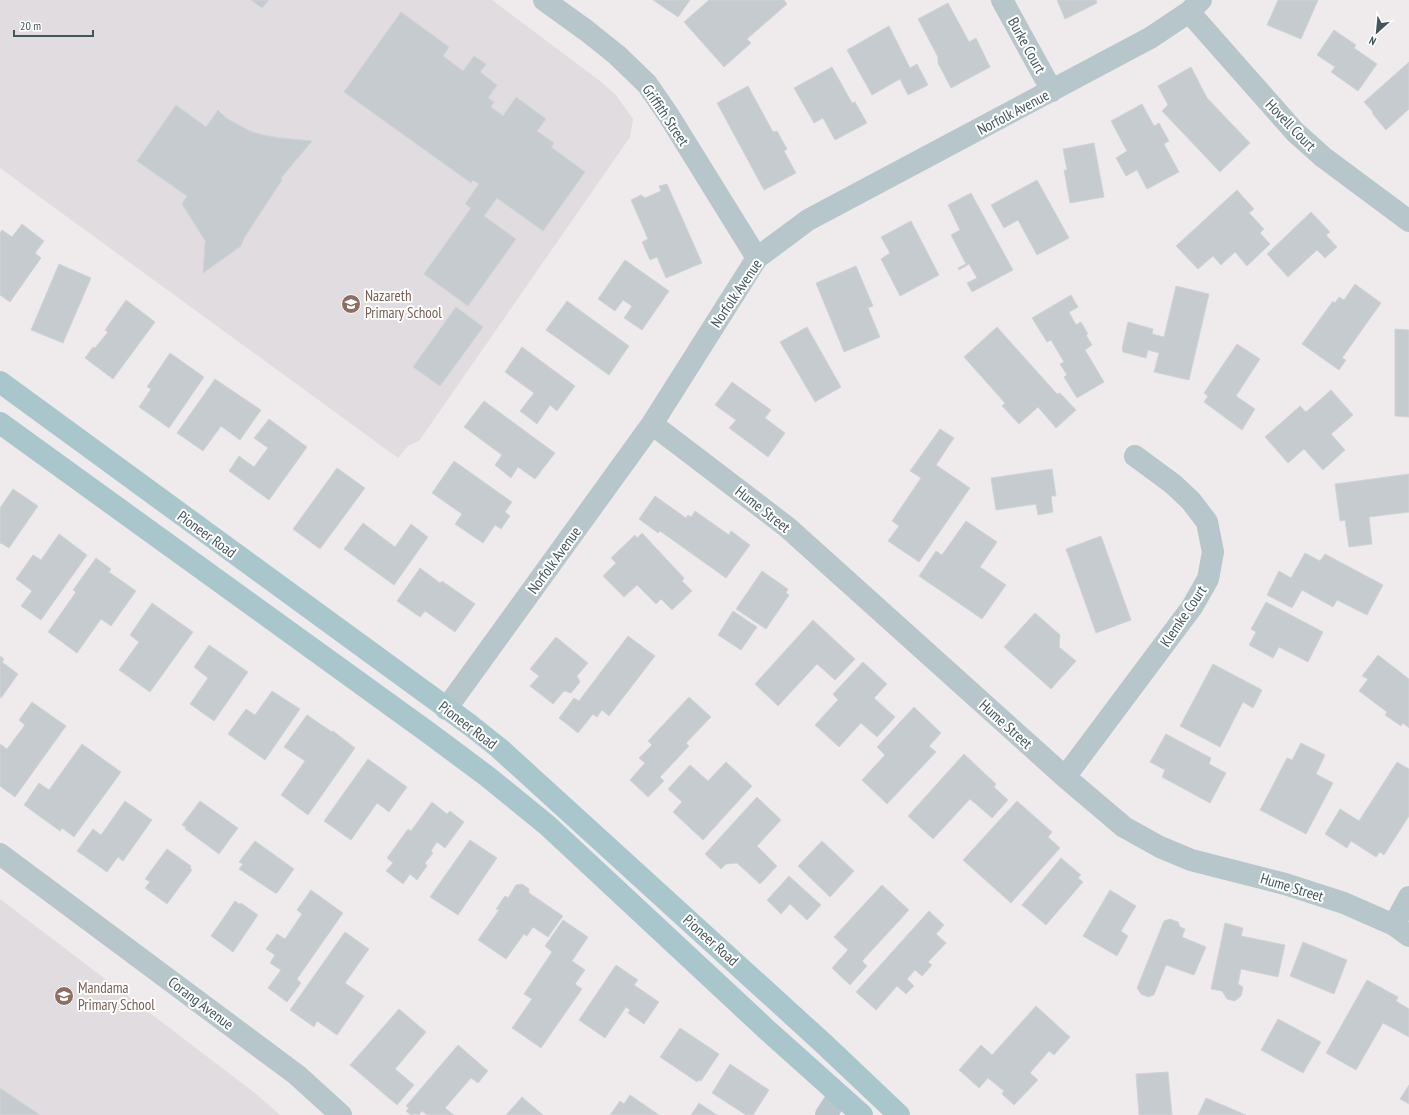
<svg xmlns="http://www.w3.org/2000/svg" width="1409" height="1115" font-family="'PT Sans Narrow',sans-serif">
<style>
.education{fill:#e0dcdf}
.building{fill:#c5cbcf;stroke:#cfd4d8}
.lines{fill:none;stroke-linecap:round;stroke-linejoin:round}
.minor{stroke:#b6c6ca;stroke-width:22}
.major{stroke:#a9c6cd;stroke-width:22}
.labels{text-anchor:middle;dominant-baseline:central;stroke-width:4;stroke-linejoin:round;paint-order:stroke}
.street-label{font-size:15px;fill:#43565a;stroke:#fff}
.education-label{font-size:15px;fill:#785e54;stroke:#fff;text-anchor:start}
</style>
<rect width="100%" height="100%" fill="#efebec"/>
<path class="education" d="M0,0h492l108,81 16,14 17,24 -3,18 -211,304 -10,4 -11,13 -398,-290z
M0,899l255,194 25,22h-280z"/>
<path class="building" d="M251,0h18l-7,8z
M653,0h37l-12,17z
M709,0h75l3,4 -40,35 4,4 -27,24 -40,-45z
M1057,0h39l1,3 -32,16z
M1278,0h40l-17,39 -34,-14z
M948,3l21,39 7,-4 14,29 -39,21 -13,-25v-6l-20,-38z
M401,12l48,35 -6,9 20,15 11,-15 12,8 -6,8 17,13 -9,13 6,4 -3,5 12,9 13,-19 30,22 -9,12 17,12 -3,4 34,25 -42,59 -46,-33 -13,18 32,23 -48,67 -44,-32 47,-66 -6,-4 14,-20 -6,-4 -2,3 -127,-91z
M889,26l21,42 7,-4 11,21 -20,10 -8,-16 -28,16 -25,-45z
M1334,30l22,15 -2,3 23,16 -19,27 -27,-19 4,-5 -18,-12z
M1409,62v47l-23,21 -14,-17 1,-1 -9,-10z
M832,67l20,36 3,-1 12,21 -32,17 -12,-22 -9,5 -20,-35z
M1191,67l16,31 43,45 -30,29 -58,-61 6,-6 -10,-19z
M748,86l25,46 4,-1 10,18 -3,2 12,22 -32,17 -47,-87z
M1142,104l12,22 5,-3 10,18 -5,3 15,28 -32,17 -10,-19 -11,6 -10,-18 11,-7 -16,-30z
M176,105l30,22 12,-17 8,8 24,13 13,4 18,3 31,3 -31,37 1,2 -38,58 -3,8 -38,27 2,-31h1l-24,-38 5,-8 -50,-35z
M1094,143l10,54 -34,6 -6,-33h3l-4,-21z
M1037,180l32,58 -32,17 -19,-35 -14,8 -13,-23z
M667,184l35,79 -36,15 -9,-21 -7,3 -8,-18 6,-3 -17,-39 10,-5 4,3 16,-7 -2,-5z
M1237,190l17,19 -5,4 15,16 -4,4 10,11 -23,22 -12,-14 -14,13 -8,-9 -15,13 -22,-23z
M971,193l42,77 -41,22 -5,-9 10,-5 -8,-14 -10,6 -1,-2 8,-4 -15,-29 9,-5 -12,-25z
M1311,212l19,20 -4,3 11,12 -12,11 -8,-8 -29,27 -21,-23z
M911,221l28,54 -39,21 -19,-37 9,-6 -9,-16z
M22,224l22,17 -9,12 6,5 -31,44 -10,-7v-62l2,-3 10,7z
M625,260l44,31 -27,39 -18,-12 8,-12 -9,-6 -8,11 -17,-12z
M59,264l32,14 -28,65 -32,-13z
M856,266l17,40 -5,2 12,29 -36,15 -28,-69z
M1355,284l26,19 -39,55 4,2 -7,10 -37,-26 31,-43 2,2 4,-6 5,3z
M1176,286l33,8 -20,86 -35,-8 5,-19 -11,-3 -2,8 -23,-6 -1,-3 6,-27 25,7 -1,5 12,3z
M1071,295l7,12 -9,5 7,13 5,-3 7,12 -2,1 6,10 -7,5 19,32 -27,16 -13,-21 3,-2 -7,-11 4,-2 -13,-22 -4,2 -15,-24z
M126,300l29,22 -42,57 -28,-21 8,-11 2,1 13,-16 -3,-2z
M567,301l62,45 -20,29 -63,-45z
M456,307l27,20 -43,59 -27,-19z
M807,327l34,60 -26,15 -35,-60z
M997,327l60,67 3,-1 16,17 -20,18 -18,-21 -19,17 -17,-18 3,-3 -41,-46z
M1395,329l14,1v87l-14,-1z
M1237,344l23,15 -24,37 19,13 -13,21 -38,-28 4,-6 -4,-3z
M522,347l53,39 -18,25 -7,-6 -13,19 -17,-13 14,-18 -29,-21z
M170,353l34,24 -35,51 -30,-21 12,-18 -4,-2z
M215,379l46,31 -21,30 -19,-14 -18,25 -26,-18z
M732,382l39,28 -6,8 20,15 -17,24 -39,-29 7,-8 -21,-15z
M1331,390l22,25 -22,19 14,16 -22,20 -19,-21 -16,14 -23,-26 35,-31 6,6z
M484,401l71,52 -20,26 -17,-12 -7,11 -16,-13 7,-10 -38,-28z
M269,419l38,28 -38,53 -40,-29 10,-15 15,11 14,-19 -14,-10z
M940,429l14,9 -18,27 34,23 -51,74 -31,-21 11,-15 -7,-5 29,-43 -11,-7z
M454,461l58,41 -7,10 5,4 -9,13 -6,-4 -12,18 -28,-19 7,-10 -30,-21z
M337,468l28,20 -45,61 -27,-20z
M1052,469l4,27h-5l2,16 -15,3 -2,-11 -40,6 -5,-32z
M1409,474v38l-40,5 3,27 -23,3 -4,-27 -5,1 -5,-37z
M13,489l25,17 -29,42 -8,-5 -1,1v-36z
M655,496l31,22 2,-3 3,2 4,-6 34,24 2,-4 19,14 -24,33 -66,-47 -2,2 -19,-14z
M966,521l31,21 -17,25 26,18 -24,34 -63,-43 17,-25 6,4z
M363,523l32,24 16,-23 17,13 -34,48 -50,-36z
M642,533l42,45 -2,3 10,10 -20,19 -11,-11 -5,5 -19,-19 -13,12 -21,-21 13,-13 -5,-5 24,-23 2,3z
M59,534l28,21 -46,65 -20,-14 11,-15 -16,-12 17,-24 8,5z
M1101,536l30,84 -35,13 -30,-84z
M1305,553l15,8 5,-7 58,31 -16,30 -30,-15 -4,7 -31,-17 -10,18 -25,-13 12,-24 12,7z
M96,558l15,11 -2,3 27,19 -25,35 -10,-7 -24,34 -29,-21 28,-40 -3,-2z
M420,568l20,15 2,-2 33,23 -20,28 -30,-21 -5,6 -23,-16z
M762,571l26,18 -2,4 3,2 -23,34 -30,-20z
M1266,602l57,30 -15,30 -29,-15 -6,11 -24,-13 7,-13 -5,-3z
M152,603l41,29 -43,60 -31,-22 20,-28 -9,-7z
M733,611l24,16 -16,23 -23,-15z
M1035,613l25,22 -1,12 17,14 -25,28 -47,-42z
M813,620l42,39 -20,21 -18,-16 -39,42 -23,-22z
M628,636l27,20 -46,60 -7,-6 -5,7 -4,-3 -15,19 -19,-15 15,-20 5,3z
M556,637l32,26 -11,13 3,6 -9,11 -7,-2 -11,13 -23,-18 9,-10 -9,-7z
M209,645l39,27 -34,49 -24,-17 18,-26 -14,-11z
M1378,655l31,24v49l-6,-5 -2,3 -16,-11 2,-3 -28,-21 9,-12 -6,-3z
M0,656l4,3 -2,3 16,12 -17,24 -1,-1z
M863,662l24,22 -13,14 21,19 -18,20 -16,-14 -22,24 -24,-22 23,-25 -5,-6z
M1213,664l49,26 -9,18 -10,-6 -23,45 -40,-21z
M272,691l28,18 -35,51 -37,-26 18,-25 9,6z
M689,697l22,20 -25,26 3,3 -29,31 4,4 -16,16 -18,-17 15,-17 -6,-5 13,-13 -4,-4z
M32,702l34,24 -51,71 -15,-11v-42l7,5 18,-24 -6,-5z
M914,707l27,26 -12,13 7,6 -49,52 -25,-24 23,-25 -8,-8z
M307,715l25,17 1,-1 22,17 -47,67 -27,-20 24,-34 -21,-14z
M1166,734l45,24 -2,6 17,9 -16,30 -48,-26 3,-7 -15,-8z
M1301,743l24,12 -9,19 17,9 -27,51 -46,-24 27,-52 5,2z
M82,744l39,28 -47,65 -12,-9 -2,3 -36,-26 15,-22 10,7z
M964,754l32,30 -2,3 14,13 -16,18 -22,-19 -37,40 -25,-23z
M368,759l39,28 -18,25 -12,-9 -26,37 -27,-19z
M726,762l26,24 -49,54 -30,-28 9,-10 -14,-13 22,-24 18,16z
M1397,762l12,7v47l-25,39 -4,-3 -4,5 -25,-16 -4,7 -22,-14 15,-25 19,12z
M757,797l24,23 -24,26 20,20 -17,18 -23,-21 -11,1 -5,5 -16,-15z
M125,801l27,19 -29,41 -5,-4 -11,15 -30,-21 16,-22 8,6z
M200,801l38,27 -19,26 -34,-25 1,-2 -4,-2z
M1017,801l35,31 -4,5 12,11 -49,55 -48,-43z
M432,802l15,12 3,-3 14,11 -19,26 -8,-6 -6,9 2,2 -8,10 2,3 -10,14 -7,-6 -7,10 -17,-13 7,-8 -6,-5 21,-29 3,2z
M470,840l27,18 -39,57 -28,-18z
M255,841l39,28 -17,24h-2l-36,-24 4,-5 -4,-2z
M822,841l32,30 -24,26 -32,-31z
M167,849l24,17 -1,2 2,2 -25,34 -22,-16 5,-6 -5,-3z
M1061,858l20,17 -3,3 5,4 -37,43 -24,-20z
M789,876l32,29 -14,15 -17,-16 -9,10 -14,-14z
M522,884l7,5v4l34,23 -15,21 -15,-10 -6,9 -3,-2 -18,25 -28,-19 21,-30 -3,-1 9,-13 3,2 8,-13z
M882,885l27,25 -47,51 5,5 -17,19 -18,-17 16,-18 -14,-13z
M311,890l32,23 -46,66 4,4 -14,19 -19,-14 13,-18 -11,-7 5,-8 -9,-6 11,-15 8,5 17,-25 -5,-4z
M1110,890l26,16 -15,25 7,5 -11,20 -34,-20z
M235,901l4,3 2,-1 17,12 -25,37 -22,-16z
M929,911l15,14 -8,9 10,9 -18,19 4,3 -10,11 -7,-6 -8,9 7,7 -8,8 -9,-8 -21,24 -20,-18z
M1170,919l8,3 2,5 5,2 -3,8 24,10 -12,28 -28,-10 -12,30 -6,2 -7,-3 -4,-6 27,-67z
M563,920l25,17 -16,24 13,9 -10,14 7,5 -41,59 -29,-20 20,-29 -8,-5 28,-42 -7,-6z
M1225,923l18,5 -2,8 44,9 -7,32 -37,-8 -3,15 5,3 -2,9 -6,5 -8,-2 -5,-8 -11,-2z
M345,932l24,17 -24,34 19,13 -27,39 -20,-14 -3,6 -24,-17z
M1303,942l44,18 -13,34 -44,-18z
M616,965l22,15 -4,5 25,17 -15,22 -16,-11 2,-3 -4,-3 -21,31 -26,-18z
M1367,980l31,17 -2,4 13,8v28l-26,-14 -27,47 -30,-17z
M1036,1006l34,31 -16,18 -5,-4 -19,22 8,7 -24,25 -12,-11 2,-3 -16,-13 -9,10 -20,-18 22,-25 11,10z
M399,1009l27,23 -31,37 19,16 -17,20 -47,-40z
M1278,1019l43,23 -18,31 -42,-23z
M680,1028l39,26 -18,27 -2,-1 -2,2 -37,-25z
M458,1045l30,26 -10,12 -7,-5 -26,30 9,7h-27l-5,-4 -3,4 -4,-1 -4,1 -5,-4 3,-3 -3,-2z
M730,1064l39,26 -16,25h-7l-34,-22z
M1168,1072l4,43h-33l-3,-41z
M1409,1085v19l-9,-5z
M0,1088l40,27h-40z
M630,1095l29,20h-49l10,-14 4,3z
M522,1097l21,18h-37z
M1206,1098l40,17h-48z
M699,1103l18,12h-26z"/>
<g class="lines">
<path class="minor" d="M544,0l43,31 30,24 30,29 22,32 88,142
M1002,0l50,91
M1189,12l106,120 28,25 86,64
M652,424l135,103 278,250 59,50 36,20 31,13 94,24 59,19 50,22 15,11
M446,709l206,-285 105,-166 51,-38 342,-182 39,-26 12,-12
M1065,777l127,-170 16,-28 5,-27 -6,-30 -16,-21 -18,-17 -38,-28
M0,854l297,221 44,40
M1394,925l15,-28
M826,1115l13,-20"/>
<path class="major" d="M0,382l470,343 29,23 324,295 76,72
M0,423l429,310 59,44 59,48 219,204 96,86"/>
</g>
<defs>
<g id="school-disc" transform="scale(1)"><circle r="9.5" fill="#8d6e63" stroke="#fff"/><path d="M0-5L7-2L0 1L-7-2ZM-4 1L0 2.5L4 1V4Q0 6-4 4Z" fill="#fff"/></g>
</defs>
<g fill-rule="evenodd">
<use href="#school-disc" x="351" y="304"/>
<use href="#school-disc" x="64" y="996"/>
</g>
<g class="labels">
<g class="street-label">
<text transform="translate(1027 45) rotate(61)">Burke Court</text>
<text transform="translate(1013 112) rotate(-28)">Norfolk Avenue</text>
<text transform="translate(666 115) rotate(56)">Griffith Street</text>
<text transform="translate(1291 125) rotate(46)">Hovell Court</text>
<text transform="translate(736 293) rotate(-56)">Norfolk Avenue</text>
<text transform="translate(763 509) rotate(38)">Hume Street</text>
<text transform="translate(207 534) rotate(36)">Pioneer Road</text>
<text transform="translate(554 560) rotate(-54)">Norfolk Avenue</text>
<text transform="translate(1183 616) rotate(-56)">Klemke Court</text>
<text transform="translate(1006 724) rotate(42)">Hume Street</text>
<text transform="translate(468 725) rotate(37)">Pioneer Road</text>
<text transform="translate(1292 887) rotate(17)">Hume Street</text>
<text transform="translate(711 940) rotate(42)">Pioneer Road</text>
<text transform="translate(201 1003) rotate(37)">Corang Avenue</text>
</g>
<g class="education-label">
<text x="365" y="295">Nazareth<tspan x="365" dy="17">Primary School</tspan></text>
<text x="78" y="987">Mandama<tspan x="78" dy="17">Primary School</tspan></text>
</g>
</g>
<g transform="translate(1377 32) rotate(207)" stroke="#ffffff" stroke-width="3" paint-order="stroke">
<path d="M0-3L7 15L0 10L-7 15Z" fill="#43565a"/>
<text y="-6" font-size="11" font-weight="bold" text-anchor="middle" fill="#43565a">N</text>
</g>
<path d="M14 30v6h79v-6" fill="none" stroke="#43565a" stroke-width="2"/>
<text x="20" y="30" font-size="12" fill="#43565a" stroke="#ffffff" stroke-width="3" paint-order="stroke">20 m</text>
</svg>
